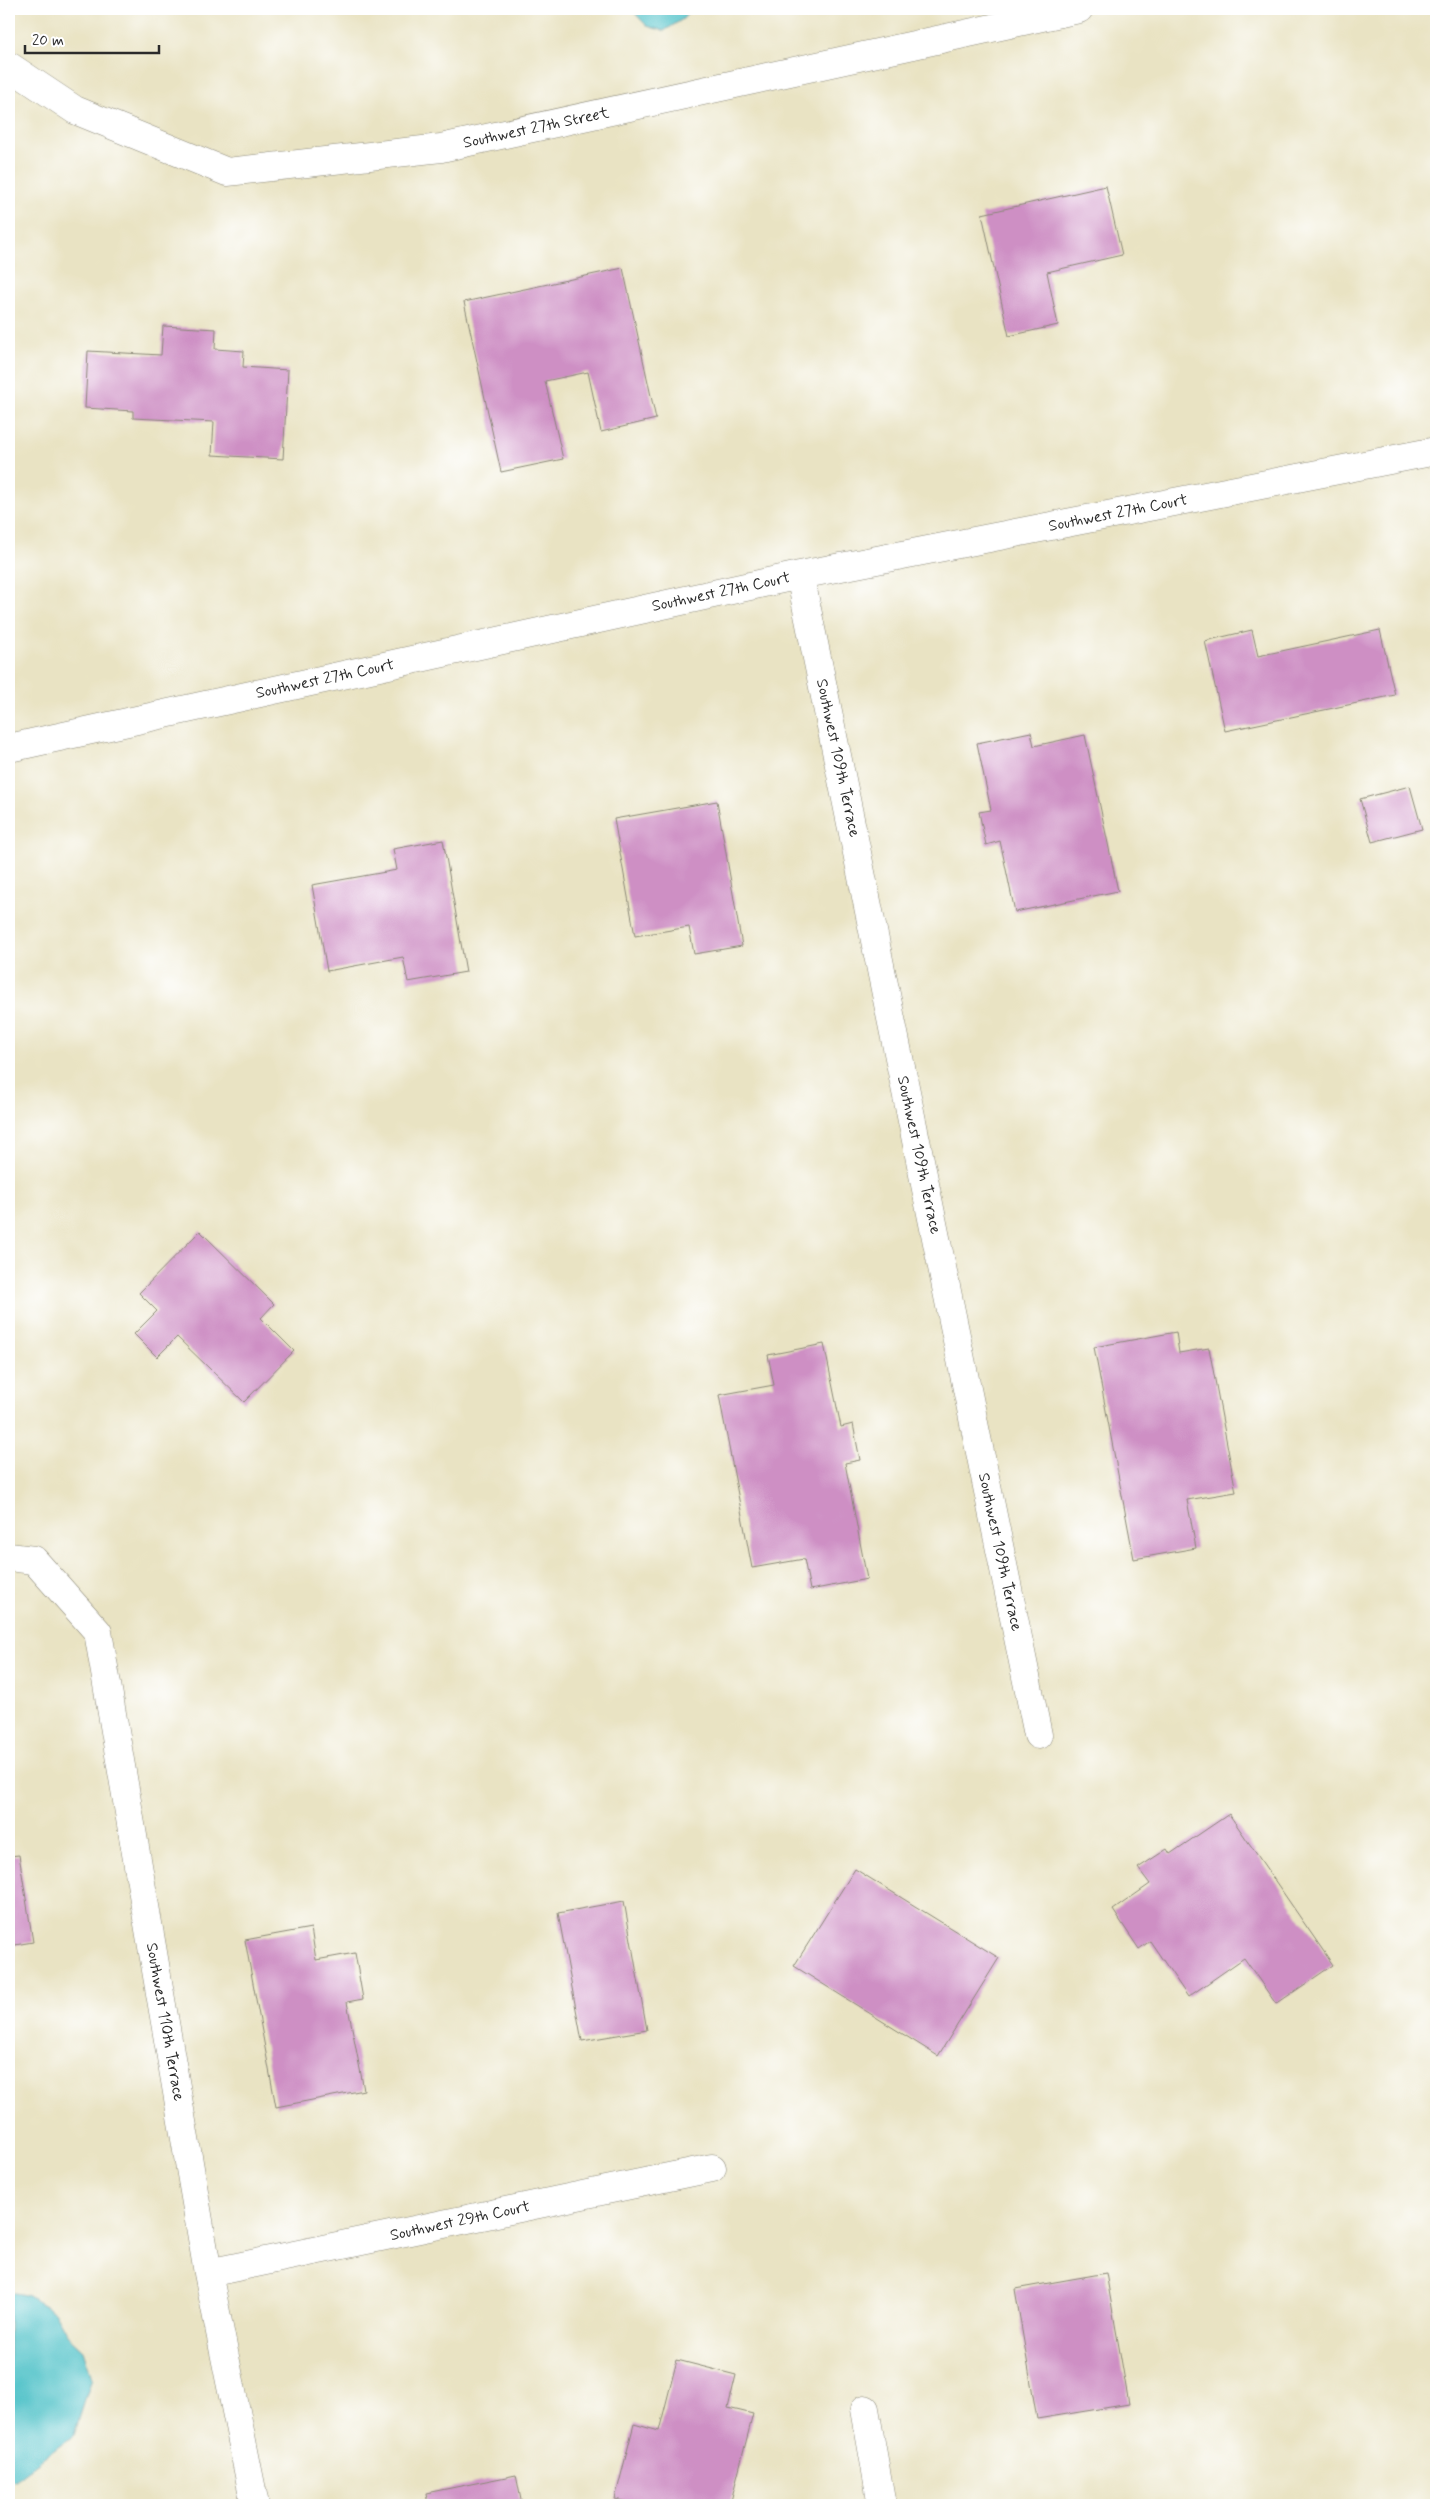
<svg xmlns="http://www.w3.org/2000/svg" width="1445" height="2514" font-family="Mynerve,sans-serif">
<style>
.water{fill:#56c4ca;stroke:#40787a}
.building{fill:#ce8fc4}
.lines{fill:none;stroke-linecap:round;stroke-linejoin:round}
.minor-casing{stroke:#8a8777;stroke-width:29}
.minor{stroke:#fff;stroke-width:28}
.labels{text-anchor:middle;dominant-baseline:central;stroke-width:4;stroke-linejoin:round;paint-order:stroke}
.street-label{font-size:16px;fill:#2b2b2b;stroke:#fff}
</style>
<rect width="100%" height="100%" fill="#fff"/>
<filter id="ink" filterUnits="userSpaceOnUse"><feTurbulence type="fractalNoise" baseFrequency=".02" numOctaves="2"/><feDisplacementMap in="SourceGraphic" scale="10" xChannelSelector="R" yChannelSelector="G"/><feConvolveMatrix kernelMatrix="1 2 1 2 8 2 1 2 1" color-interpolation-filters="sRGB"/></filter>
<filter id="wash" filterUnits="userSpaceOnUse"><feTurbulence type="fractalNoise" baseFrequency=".0096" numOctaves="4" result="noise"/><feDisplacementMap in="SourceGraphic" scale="20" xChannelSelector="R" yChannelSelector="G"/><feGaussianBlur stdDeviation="1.12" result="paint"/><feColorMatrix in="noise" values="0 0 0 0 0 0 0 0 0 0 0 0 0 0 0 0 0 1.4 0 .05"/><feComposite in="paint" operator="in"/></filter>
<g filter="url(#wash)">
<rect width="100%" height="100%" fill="#e9e3c3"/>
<path class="water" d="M631,9h60l-8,10 -19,12 -17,-5z
M9,2292l17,3 28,16 14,25 15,14 9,28 -18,57 -58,44 -7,3z"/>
<g id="blocks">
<path class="building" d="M1106,186l16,69 -75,17 11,53 -49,11 -27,-122z
M623,268l33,151 -55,13 -13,-60 -43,9 18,78 -62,13 -37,-170z
M163,326l53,3 -1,20 29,2 -1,16 45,3 -5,89 -71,-4 2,-33 -81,-4v-7l-48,-3 3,-57 73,4z
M1252,630l6,26 122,-26 15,65 -170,36 -20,-90z
M1031,732l3,14 51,-11 33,156 -103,21 -15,-71 -14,4 -7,-33 12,-2 -14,-67z
M1410,786l12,43 -50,13 -12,-43z
M717,801l25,145 -48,8 -5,-27 -54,9 -21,-117z
M443,840l23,132 -58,10 -5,-25 -76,14 -15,-86 85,-15 -4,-21z
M200,1231l74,73 -13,14 33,33 -50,51 -67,-65 -20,20 -23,-23 23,-23 -18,-18z
M1176,1332l3,21 30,-5 27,144 -49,8 9,48 -62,11 -40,-212z
M824,1344l17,83 12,-3 7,36 -15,3 22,116 -57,11 -6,-31 -52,9 -33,-173 55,-10 -6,-30z
M1229,1814l104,151 -57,39 -32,-46 -56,39 -38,-56 -11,8 -26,-39 37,-26 -12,-16 29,-19 3,5z
M19,1855l14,87 -24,4v-90z
M855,1869l144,89 -61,98 -144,-90z
M624,1901l23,129 -65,11 -24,-128z
M311,1928l5,32 39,-7 8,46 -16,3 17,88 -88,17 -31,-167z
M1106,2273l23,131 -92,15 -22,-130z
M677,2360l59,15 -8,33 25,6 -23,91h-90l-25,-6 19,-75 25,7z
M516,2475l6,30h-94l-2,-12z"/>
</g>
</g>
<g filter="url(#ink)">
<use href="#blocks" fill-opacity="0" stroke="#8a8777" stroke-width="1"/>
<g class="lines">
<g class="minor-casing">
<path id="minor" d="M9,66l66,44 152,62 214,-24 638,-139
M800,575l238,1160
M9,748l791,-173 636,-124
M9,1557l25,3 64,72 110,641 47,232
M208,2273l504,-105
M865,2409l17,96"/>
</g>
<use href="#minor" class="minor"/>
</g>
</g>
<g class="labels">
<g class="street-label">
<text transform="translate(536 128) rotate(-12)">Southwest 27th Street</text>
<text transform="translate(1118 513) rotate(-11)">Southwest 27th Court</text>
<text transform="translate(721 592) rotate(-12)">Southwest 27th Court</text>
<text transform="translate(325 679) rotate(-12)">Southwest 27th Court</text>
<text transform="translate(838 758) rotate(78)">Southwest 109th Terrace</text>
<text transform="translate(919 1155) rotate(78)">Southwest 109th Terrace</text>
<text transform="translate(1000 1552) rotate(78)">Southwest 109th Terrace</text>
<text transform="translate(165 2022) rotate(80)">Southwest 110th Terrace</text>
<text transform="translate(460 2221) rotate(-12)">Southwest 29th Court</text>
</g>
</g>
<rect width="1445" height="2514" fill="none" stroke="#fff" stroke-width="30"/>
<path d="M25 45v8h134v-8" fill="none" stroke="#2b2b2b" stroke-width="2.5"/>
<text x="32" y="45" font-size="15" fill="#2b2b2b" stroke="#ffffff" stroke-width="4" paint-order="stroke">20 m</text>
</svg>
